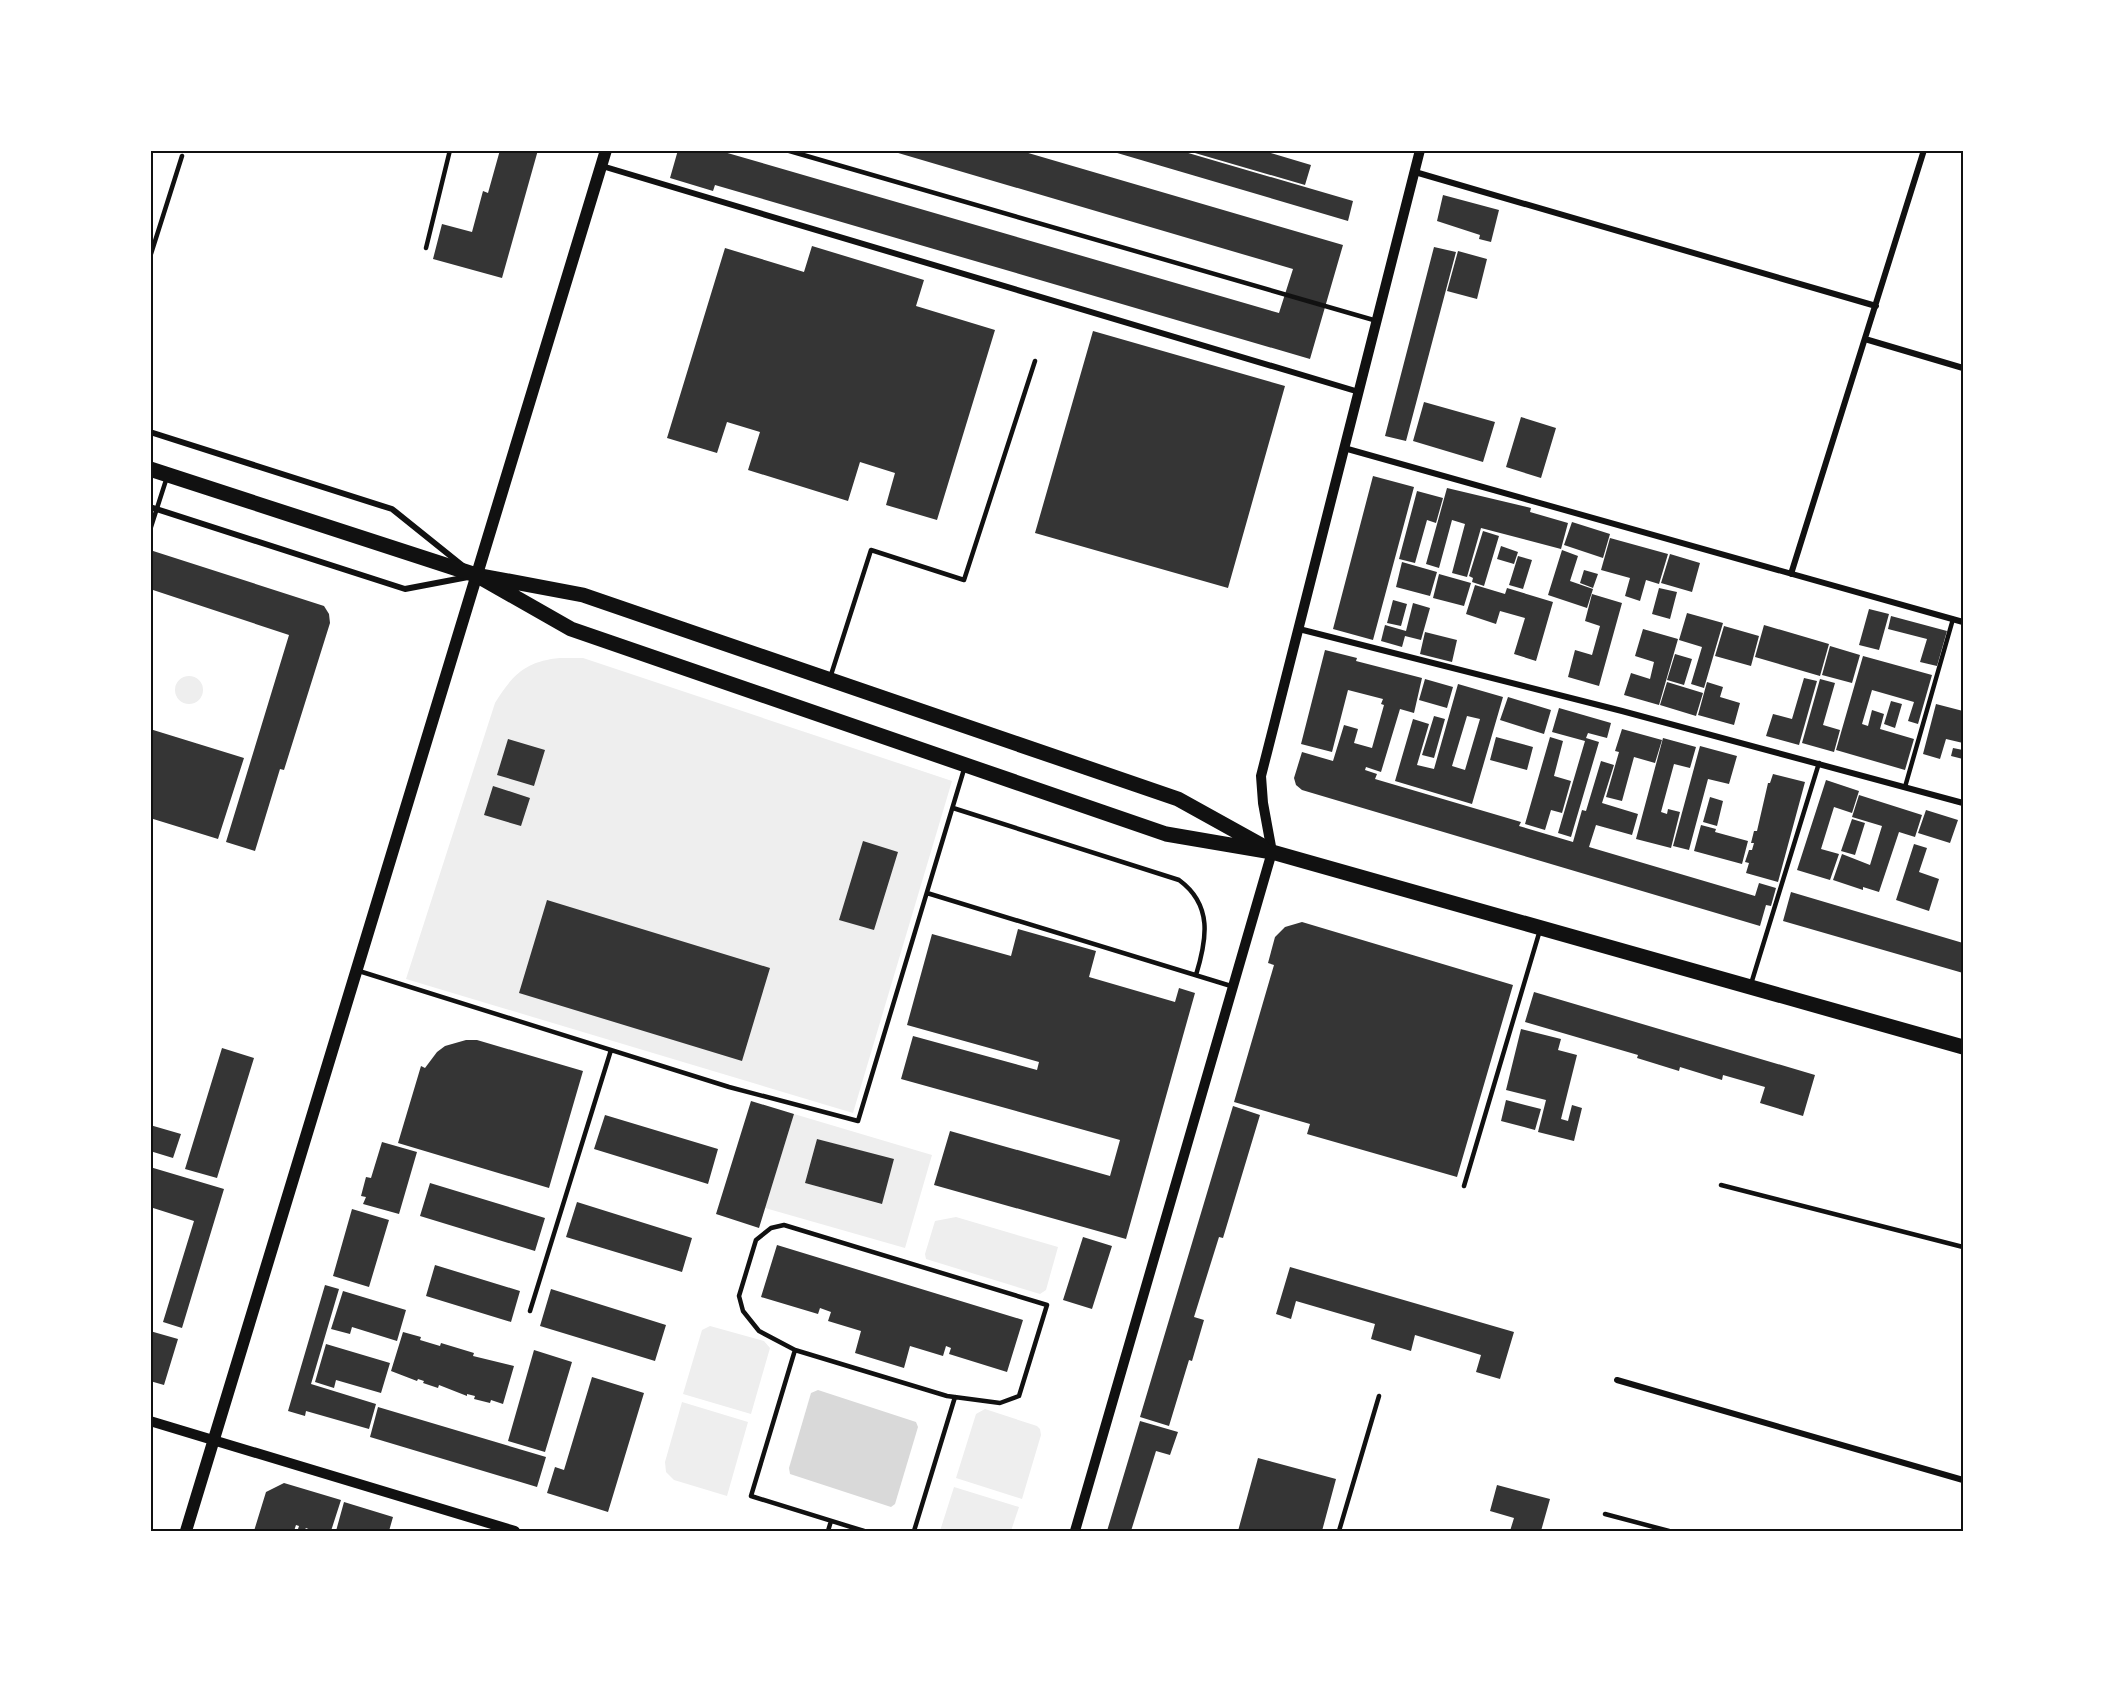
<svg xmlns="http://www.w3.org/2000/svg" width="2113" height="1681" font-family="'Source Serif 4',serif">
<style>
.green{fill:#eee;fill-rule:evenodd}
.water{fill:#d9d9d9}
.building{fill:#353535;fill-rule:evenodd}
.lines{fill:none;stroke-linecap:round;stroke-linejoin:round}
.service{stroke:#111;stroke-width:4.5}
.minor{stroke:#111;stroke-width:6}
.tertiary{stroke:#111;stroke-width:10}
.secondary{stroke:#111;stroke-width:12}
.primary{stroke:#111;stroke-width:15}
.neatline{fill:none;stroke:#111;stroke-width:2}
</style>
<rect width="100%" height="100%" fill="#fff"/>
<path class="green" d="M560,658h23l369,123 -99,332 -447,-134 89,-276c17,-28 31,-42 65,-45z
M175 690a14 14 0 1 1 28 0a14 14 0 1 1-28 0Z
M794,1114l138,41 -27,93 -140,-40zM817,1139l77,21 -13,44 -76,-21z
M956,1217l102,30 -12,43 -6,4 -114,-35 -1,-5 10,-33z
M710,1326l54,15 6,7 -19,66 -68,-20 19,-64z
M682,1402l66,20 -21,74 -53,-16 -8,-8 -1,-10z
M985,1409l52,17 3,3 1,6 -19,64 -66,-21 20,-64z
M954,1487l65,20 -8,24h-71z"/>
<path class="water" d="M818,1390l98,32 2,5 -23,77 -4,3 -101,-33 -1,-6 22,-75z"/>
<path class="building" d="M500,150h38l-36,128 -69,-19 9,-35 30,8 11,-41 5,2z
M678,150h47l-1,2 555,161 14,-44 -405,-119h130l325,95 -33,114 -595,-174 -2,6 -43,-13z
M1107,150h71l175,51 -5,20z
M1261,150l50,15 -6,20 -117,-34z
M1443,195l56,15 -8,32 -12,-3 1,-4 -43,-14z
M812,246l112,34 -8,26 79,24 -58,190 -51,-15 9,-32 -35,-11 -12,39 -100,-31 12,-38 -33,-10 -10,31 -50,-15 58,-190 79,24z
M1434,247l22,5 -50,189 -21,-5z
M1458,251l29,8 -10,40 -30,-8z
M1093,331l192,55 -57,202 -193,-55z
M1424,402l71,20 -12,40 -70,-21z
M1521,417l35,11 -15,50 -35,-11z
M1373,476l41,11 -41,153 -40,-11z
M1447,488l84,20 -1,4 38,11 -7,26 -80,-21 -14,49 -15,-4 13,-49 -13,-4 -13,48 -13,-4z
M1417,491l26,7 -7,25 -9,-3 -12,43 -16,-4z
M1572,522l38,12 -7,24 -39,-13z
M1483,531l16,5 -15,50 -12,-4 1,-4 -4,-2z
M1610,538l58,16 -9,30 -13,-4 -6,21 -15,-5 5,-18 -29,-8z
M1501,546l17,6 -4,12 -17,-5z
M150,550l174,56 5,8 1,9 -46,147 -4,-1 -25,82 -29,-9 63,-207 -139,-46z
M1562,550l16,6 -8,25 23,8 -6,19 -39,-13z
M1670,554l30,9 -8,29 -31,-9z
M1518,556l14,4 -9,29 -14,-4z
M1402,562l35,10 -7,24 -34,-9z
M1584,570l14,4 -5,14 -13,-5z
M1439,574l32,9 -7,23 -31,-8z
M1475,585l30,9 2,-6 46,14 -17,59 -22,-7 11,-36 -25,-7 -4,13 -30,-10z
M1659,588l18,4 -7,27 -18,-5z
M1592,594l30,9 -23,83 -31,-9 7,-27 17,5 8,-29 -15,-5z
M1393,600l14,4 -6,22 -14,-3z
M1413,603l17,5 -9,32 -16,-4 -3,11 -21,-6 4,-16 21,6z
M1869,609l20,5 -10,36 -20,-5z
M1687,613l36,10 -19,65 -13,-4 11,-37 -23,-7z
M1891,616l56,15 -10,35 -17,-4 7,-23 -39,-10z
M1764,625l65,19 -9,32 -65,-19z
M1724,626l35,10 -8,30 -36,-10z
M1643,629l35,10 -19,66 -35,-10 7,-22 19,6 4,-17 -19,-6z
M1425,632l32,8 -5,22 -32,-8z
M1830,646l30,9 -8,28 -30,-8z
M1325,650l32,8 -1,3 66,17 -8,35 -14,-4 -19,63 -15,-5 -1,3 12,4 -2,5 146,43 -2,4 54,16 9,-32 4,1 15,-50 13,4 -12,38 36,11 -6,21 -36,-10 -7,22 166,49 4,-13 17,5 -5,18 -5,-1 -6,21 -458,-136 -6,-5 -2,-7 8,-26 31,9 11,-36 14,4 -4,14 18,5 12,-43 -3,-1 2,-5 -35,-9 -16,62 -31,-8z
M1675,654l17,5 -8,26 -17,-5z
M1863,656l69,19 -14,49 -10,-3 6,-19 -42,-12 -10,34 6,2 4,-16 12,4 -4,15 34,10 -9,31 -69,-20z
M1804,678l13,3 -18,64 -33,-9 7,-22 19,5z
M1425,679l28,8 -6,21 -28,-8z
M1820,679l15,4 -12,42 17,5 -6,22 -32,-9z
M1667,682l36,11 -7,23 -36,-11z
M1707,682l16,5 -3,10 20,6 -6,22 -36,-10z
M1458,684l45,13 -31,107 -77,-23 18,-62 16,5 -12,41 17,4zM1467,716l13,3 -15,51 -13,-4z
M1508,697l43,13 -7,24 -44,-14z
M1891,701l11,3 -7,24 -11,-4z
M1936,704l27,7v32l-17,-4 -6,20 -17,-5z
M1559,708l52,15 -4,15 -19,-5 -2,5 13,4 -28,95 -13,-4 27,-92 -33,-9z
M1434,716l11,3 -11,39 -12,-3z
M150,729l94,29 -26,81 -68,-21z
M1622,729l40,11 -7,23 -21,-6 -12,44 -16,-4 13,-45 -4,-1z
M1496,737l37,10 -6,23 -37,-10z
M1550,737l13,4 -9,35 17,5 -9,32 -11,-3 -6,20 -20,-6z
M1663,738l33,9 -6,21 -16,-4 -13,48 6,2 1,-5 12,3 -9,36 -35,-9z
M508,739l37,11 -11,36 -37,-11z
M1700,746l37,10 -8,28 -21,-5 -19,71 -16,-4z
M1953,748l10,2v9l-12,-3z
M1773,774l32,8 -27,100 -32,-9 3,-10 -4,-1 4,-12h3l2,-7h-3l3,-12h3l11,-48h2z
M1826,780l33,11 -7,22 -18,-6 -13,42 18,5 -9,26 -33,-10z
M493,786l37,12 -9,28 -37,-11z
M1859,795l63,20 -7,22 -16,-5 -20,60 -16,-5v3l-30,-10 9,-26 28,11 12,-39 -30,-9z
M1710,797l13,4 -6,25 -14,-4z
M1926,810l32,10 -8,23 -32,-10z
M1852,819l13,4 -10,32 -14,-4z
M1701,825l15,4 -1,3 33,9 -6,23 -48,-13z
M863,841l35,11 -24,78 -35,-10z
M1914,844l13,4 -8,24 20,7 -10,32 -33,-11z
M1791,892l172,51v30l-180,-52z
M547,900l223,68 -28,93 -223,-68z
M1302,922l211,63 -56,192 -150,-43 3,-10 -76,-22 40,-137 -6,-2 7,-26 10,-10z
M1018,929l78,22 -7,26 86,25 4,-14 16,5 -69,246 -192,-54 16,-54 160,45 10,-36 -219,-61 12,-43 124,34 2,-8 -132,-37 25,-91 79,22z
M1534,992l281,83 -12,41 -43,-13 5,-16 -42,-12 -1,5 -42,-13 -1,4 -42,-13 1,-3 -113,-33z
M1521,1029l40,10 -3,11 19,5 -16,64 7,2 4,-16 10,3 -8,33 -36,-9 8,-32 -40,-10z
M466,1040h11l106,31 -34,117 -151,-45 23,-77 4,2 12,-16 8,-6z
M222,1048l32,10 -37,120 -32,-9z
M1506,1100l35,9 -6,21 -34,-9z
M751,1101l43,13 -35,114 -43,-14z
M1233,1106l27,9 -37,123 -4,-1 -25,80 10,3 -12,41 -3,-1 -20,66 -29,-9z
M605,1115l113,34 -10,35 -114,-35z
M150,1125l31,9 -8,24 -23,-7z
M817,1139l77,20 -12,45 -77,-21z
M382,1142l35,10 -18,62 -36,-10 3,-7 -5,-1 5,-19 5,1z
M150,1167l74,22 -42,139 -19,-6 31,-101 -44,-14z
M430,1183l115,35 -10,33 -115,-35z
M577,1202l115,36 -10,34 -116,-35z
M352,1209l37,11 -20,67 -36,-11z
M1083,1237l29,9 -20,63 -29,-9z
M777,1245l246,75 -16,52 -58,-18 2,-6 -5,-2 -3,10 -33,-10 -6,22 -49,-15 6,-22 -33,-10 3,-9 -11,-4 -2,6 -57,-17z
M435,1265l85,26 -9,31 -85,-26z
M1290,1267l224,65 -14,47 -24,-7 5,-17 -66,-20 -4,16 -40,-12 4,-15 -79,-23 -5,18 -15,-5z
M325,1285l14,4 -28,95 65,20 -7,25 -63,-18 -1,5 -17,-5z
M551,1289l115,36 -11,36 -115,-35z
M343,1291l63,19 -9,31 -45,-14 -2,7 -19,-5z
M150,1331l28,8 -14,46 -14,-4z
M403,1332l18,5 -1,3 20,6 1,-3 33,10 -1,3 41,10 -11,38 -12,-4 -1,3 -16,-4 1,-3 -8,-2v2l-28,-11 -1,3 -15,-5 1,-2 -6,-2 -1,2 -26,-10z
M326,1344l64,19 -9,30 -45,-13 -2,8 -19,-6z
M534,1350l38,12 -27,90 -37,-11z
M592,1377l52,16 -36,119 -61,-19 8,-26 9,3z
M378,1407l168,50 -9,30 -167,-50z
M1140,1421l38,11 -8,23 -14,-4 -25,80h-24z
M1258,1458l78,21 -14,52h-84z
M284,1483l57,17 -10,31h-18l-7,-3 -2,3 -6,-2 1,-3 -3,-1 -2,6h-40l12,-39z
M1497,1485l53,14 -9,32h-31l4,-13 -24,-7z
M344,1502l49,15 -4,14h-53z"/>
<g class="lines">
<path class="service" d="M786,150l591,171
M426,248l24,-98
M150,257l32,-101
M150,530l17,-53
M830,678l41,-128 93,30 71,-219
M1905,787l48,-168
M953,808l226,72c34,25 28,59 17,95
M927,893l304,93
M359,971l370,116 129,34 107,-355
M1751,984l68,-221
M1721,1185l242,62
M1464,1186l76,-256
M784,1225l263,80 -28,91 -19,7 -53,-7 -152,-46 -36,-19 -16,-20 -4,-15 17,-56 15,-12z
M530,1311l81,-261
M795,1350l-44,146 113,35
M1605,1514l64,17
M828,1531l3,-10
M914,1531l41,-134
M1339,1531l40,-135"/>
<path class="minor" d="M602,166l757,226
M1415,172l461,134
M1865,339l98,29
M150,432l242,77 71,57
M1344,448l619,174
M150,507l255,82 63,-12
M1791,574l133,-424
M1299,629l323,82 341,92
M1617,1380l346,100"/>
<path class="tertiary" d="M150,1421l365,110
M1075,1531l197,-679 -9,-49 -2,-27 159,-626"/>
<path class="secondary" d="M186,1531l420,-1381"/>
<path class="primary" d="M150,469l326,106 107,20 595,204 83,46
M476,575l95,54 595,205 106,18 691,195"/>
</g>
<rect width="2113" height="1681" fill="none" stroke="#ffffff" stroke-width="303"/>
<rect x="152" y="152" width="1810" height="1378" class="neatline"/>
</svg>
